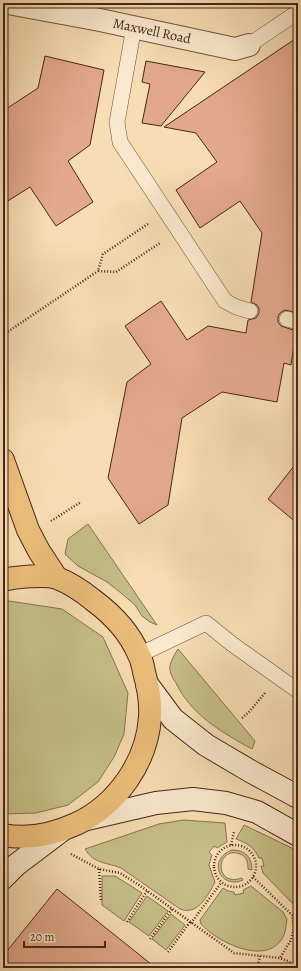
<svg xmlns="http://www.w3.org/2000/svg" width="301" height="971" font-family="Alegreya,serif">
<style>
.green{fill:#c5be87;stroke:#877250}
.building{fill:#e3a98b;stroke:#492518}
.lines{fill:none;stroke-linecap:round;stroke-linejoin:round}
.lane-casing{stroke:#74533f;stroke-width:16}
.street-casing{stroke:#74533f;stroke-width:24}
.secondary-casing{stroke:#492518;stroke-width:24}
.primary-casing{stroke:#492518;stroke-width:24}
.path{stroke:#492518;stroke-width:2.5;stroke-dasharray:1 2;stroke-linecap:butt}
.lane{stroke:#fae9ce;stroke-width:15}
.street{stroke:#fae9ce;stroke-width:22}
.secondary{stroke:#fae9ce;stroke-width:22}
.primary{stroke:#ecbe7a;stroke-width:22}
.labels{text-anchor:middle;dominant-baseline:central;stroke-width:4;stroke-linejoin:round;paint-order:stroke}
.street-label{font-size:14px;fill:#492518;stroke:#fae9ce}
</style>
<rect width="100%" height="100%" fill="#f7ddb3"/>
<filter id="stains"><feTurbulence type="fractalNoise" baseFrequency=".005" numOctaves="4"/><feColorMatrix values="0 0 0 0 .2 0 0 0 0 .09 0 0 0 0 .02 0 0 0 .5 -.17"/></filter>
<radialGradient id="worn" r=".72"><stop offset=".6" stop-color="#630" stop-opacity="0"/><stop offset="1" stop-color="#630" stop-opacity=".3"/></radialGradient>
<path class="green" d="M88,524l69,101 -7,-3 -8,-6 -7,-11 -14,-12 -14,-11 -29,-16 -13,-12 3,-15z
M9,601l53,8 41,28 25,56 -4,41 -10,23 -16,25 -30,23 -32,8 -33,1v-211z
M178,649l77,92 -3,8c-29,-16 -61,-34 -76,-66 -3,-4 -7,-11 -6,-17 1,-6 5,-12 8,-17z
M183,820l42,3 2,19 -10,6 -3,-2 -5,6 3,3 -3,10 6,17c-7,13 -17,34 -35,27l-59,-41c-15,-6 -27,-4 -36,-19l74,-25z
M244,825l54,26v61l-4,-7 -31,-32 -2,-7h3l-2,-8h-3c-5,-11 -12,-15 -23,-19z
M232,850c13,0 20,7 20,20l-4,-1c0,-6 -1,-13 -8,-15 -24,-9 -27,34 2,24l1,2c-22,10 -37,-20 -11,-30z
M102,876h13l27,17 -18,28 -22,-16z
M251,886l32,26 4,7c-1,5 -1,11 -3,16 -15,33 -66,8 -83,-11l-1,-4 23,-32 5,3 6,1 1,3 9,-2 -1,-3z
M147,896l21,15 -19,25 -20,-14z
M171,914l14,11 -19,25 -14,-11z"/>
<path class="building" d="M298,37v276l-13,-3 -5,3 -2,4v5l3,4 15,5 -5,34 -7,-2 -7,39 -55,-10 -40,26 -14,87 -29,19 -31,-46 19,-96 24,-18 -26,-38 36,-25 26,39 21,-14 38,7 2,-13 8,-2 3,-5v-4l-2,-4 -6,-3 11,-69 -22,-32 -40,27 -24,-38 41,-28 -21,-29 -32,-6z
M45,56l59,14 -14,75 -22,16 25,41 -37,24 -26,-39 -27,17v-93l35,-23z
M146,61l59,11 -44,54 -19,-3 8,-39 -8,-2z
M298,461v63l-30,-25z
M57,889l99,79h-153v-12z"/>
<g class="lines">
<g class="lane-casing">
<path id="lane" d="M134,27l-17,95 3,20 105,159 11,6 14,4
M249,45l49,-33
M287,319l11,3
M139,655l67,-32 26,21 66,47"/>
</g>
<g class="street-casing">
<path id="street" d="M8,3l92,17 135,29 14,-4"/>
</g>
<g class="secondary-casing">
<path id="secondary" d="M147,684l26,35 33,26 44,26 48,26
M87,819l69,-16 37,-4 33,4 31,9 41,23
M3,878l13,-13 45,-34"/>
</g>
<g class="primary-casing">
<path id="primary" d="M3,460l25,70 11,21 17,26
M3,580c12,-3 43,-6 54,-2 13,5 25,13 36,22 19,14 37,33 46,55 3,5 4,12 5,17 4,14 7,30 6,45 -3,45 -33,88 -74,107 -22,10 -48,16 -73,11"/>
</g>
<path class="path" d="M148,224l-45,30 -5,17 18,1 44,-29
M3,335l95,-64
M3,336l3,5 -3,13
M51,521l30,-19
M242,718l7,-6 16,-19
M214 866a21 21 0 1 1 42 0a21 21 0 1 1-42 0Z
M231,845l3,-13
M71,854l28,15 21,4 19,12 95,68 46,5 17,7
M99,869l2,33
M253,877l39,38 2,13 -3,12 -11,18
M127,922l20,-31
M191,923l30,-40
M150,939l22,-30
M168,952l22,-30
M256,968l2,-3 2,-9"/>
<use href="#lane" class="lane"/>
<use href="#street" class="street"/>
<use href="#secondary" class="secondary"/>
<use href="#primary" class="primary"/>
</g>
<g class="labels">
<g class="street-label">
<text transform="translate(152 31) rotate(12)">Maxwell Road</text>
</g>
</g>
<rect width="301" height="971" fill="none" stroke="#f7ddb3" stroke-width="16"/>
<rect x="4" y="4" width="293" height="963" fill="none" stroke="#492518" stroke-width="2"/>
<rect x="8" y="8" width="285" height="955" fill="none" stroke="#492518"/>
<path d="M24 941v6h81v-6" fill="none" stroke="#492518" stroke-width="2"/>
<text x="30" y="941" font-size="12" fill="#492518" stroke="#fae9ce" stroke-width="3" paint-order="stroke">20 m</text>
<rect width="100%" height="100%" filter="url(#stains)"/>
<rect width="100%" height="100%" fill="url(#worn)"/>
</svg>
